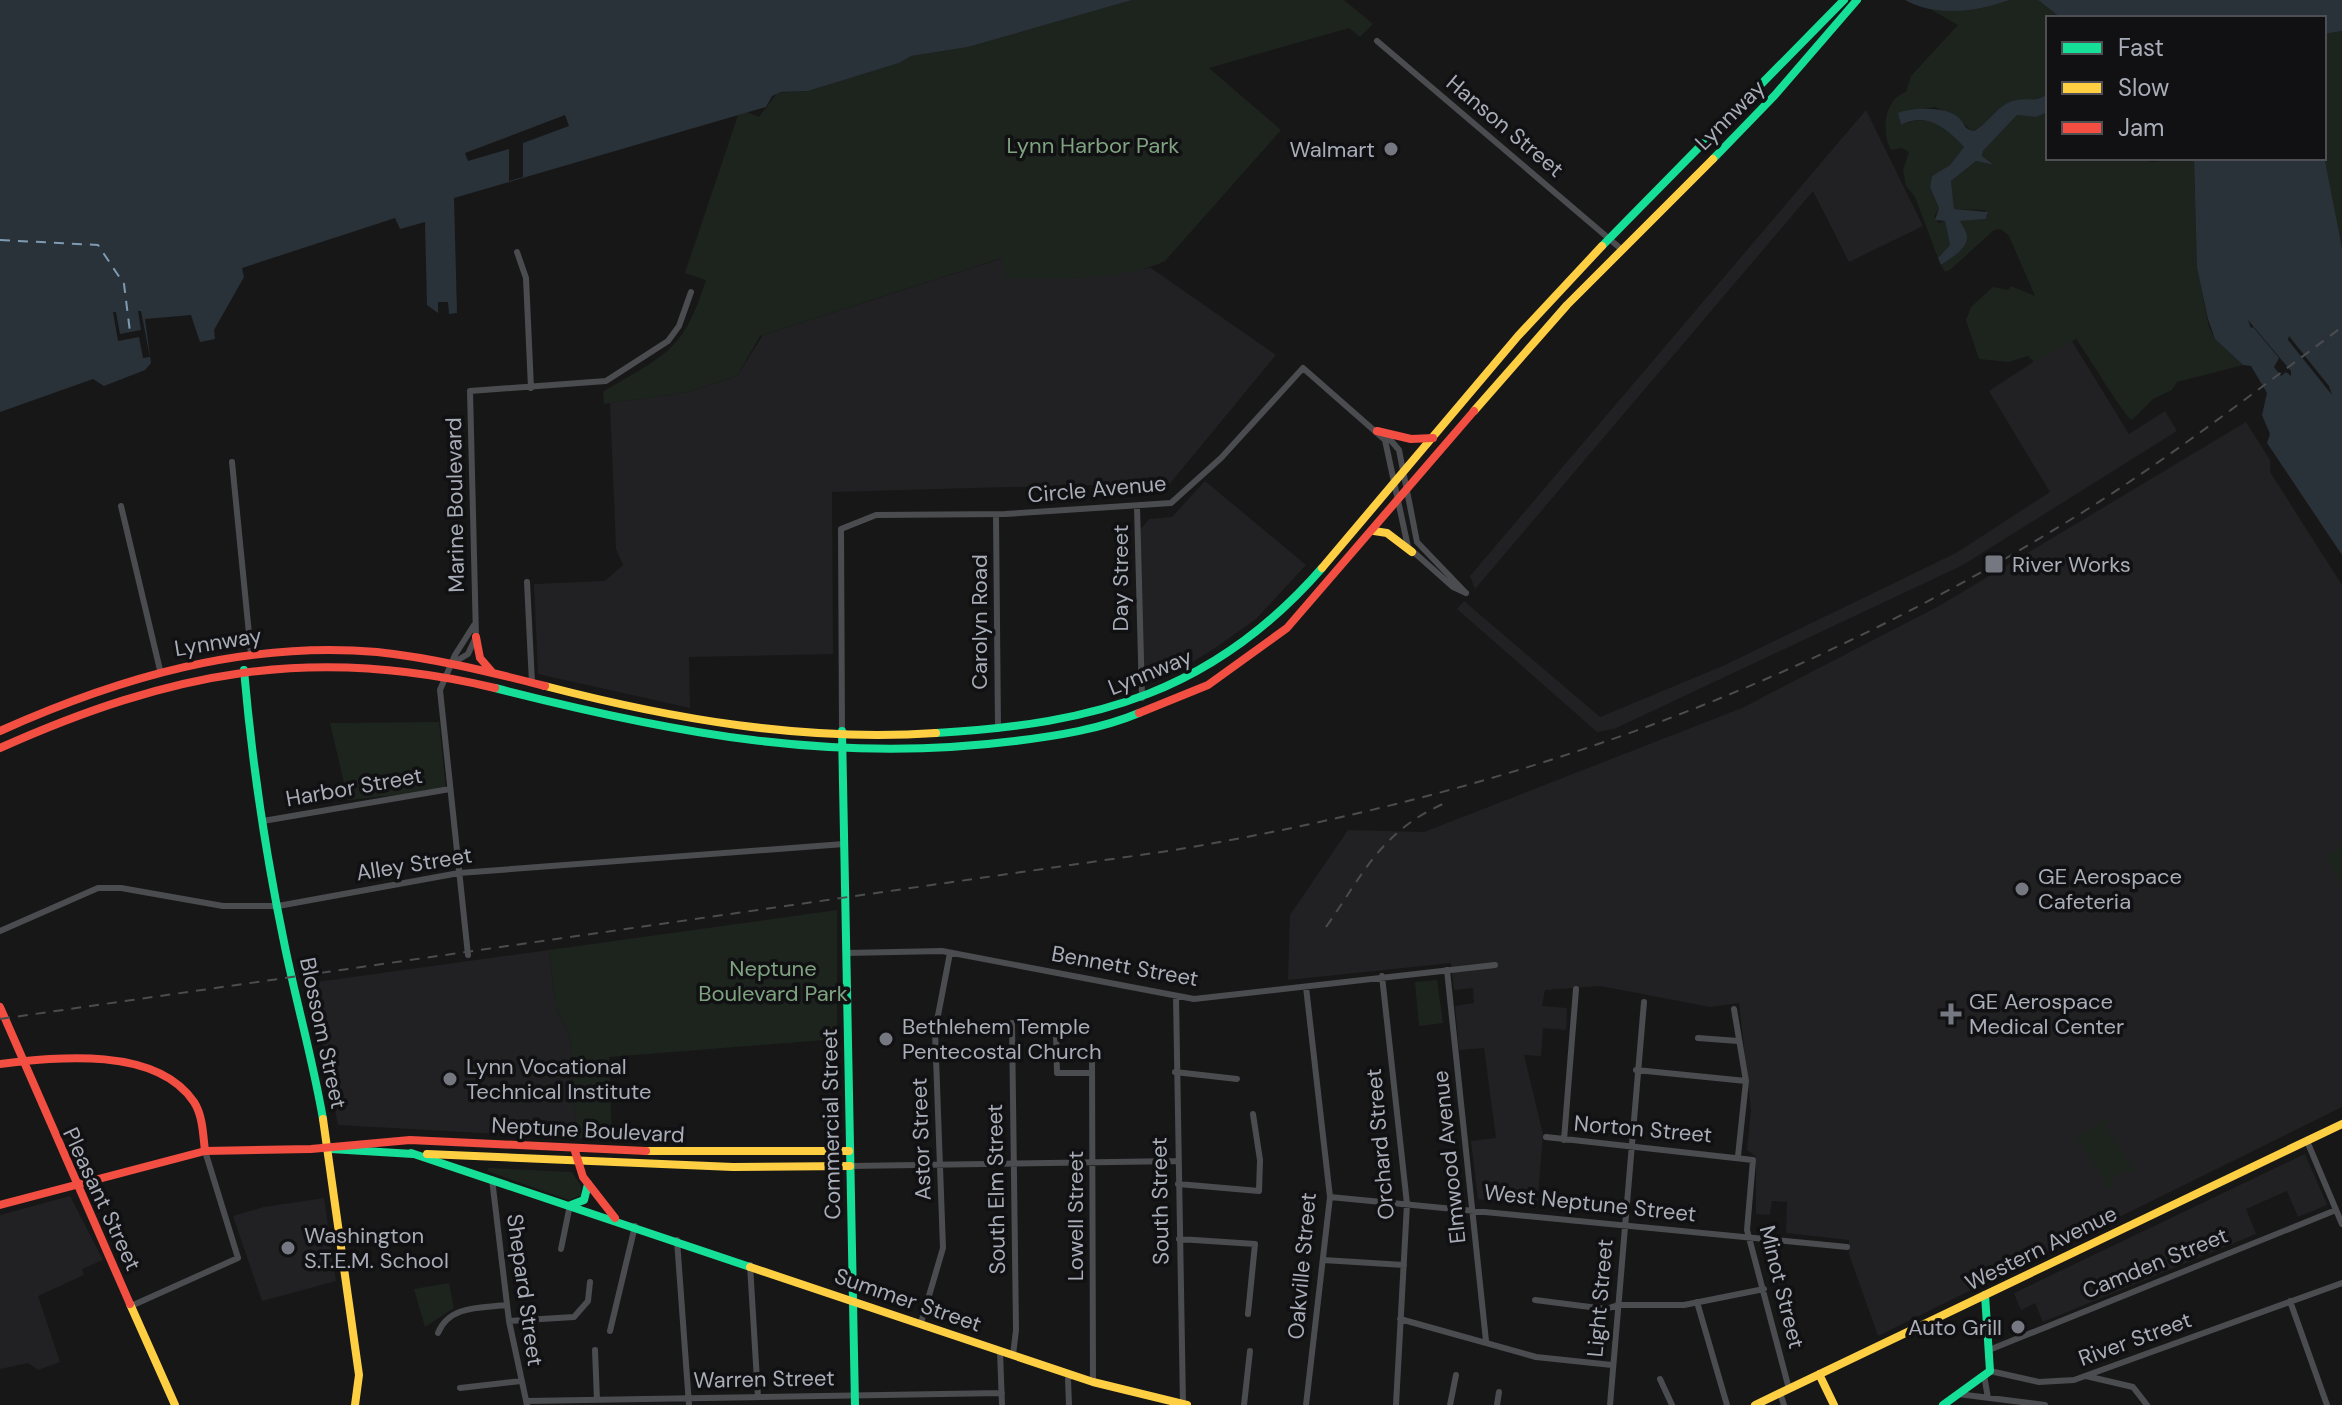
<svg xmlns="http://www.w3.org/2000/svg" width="2342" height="1405" font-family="'DM Sans',sans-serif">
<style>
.built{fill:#212123}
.green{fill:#1d241e}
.water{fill:#2a3239}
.pier{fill:#171717}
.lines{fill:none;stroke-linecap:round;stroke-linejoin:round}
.ferry{stroke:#7f9bb3;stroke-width:2;stroke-dasharray:10 8;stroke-linecap:butt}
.street{stroke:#4b4c50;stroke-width:6}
.fast{stroke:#16e098;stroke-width:8}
.slow{stroke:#ffcf43;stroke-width:8}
.jam{stroke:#f24e42;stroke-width:8}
.rail{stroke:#4b4c4f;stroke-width:2;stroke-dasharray:10 8;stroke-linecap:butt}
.poi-dot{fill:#757880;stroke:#111113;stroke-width:3}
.labels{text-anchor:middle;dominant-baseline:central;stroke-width:7;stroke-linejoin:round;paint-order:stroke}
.street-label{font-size:22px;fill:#a8adb8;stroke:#111113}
.park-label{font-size:22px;fill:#7fa381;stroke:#111113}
.poi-label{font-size:22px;fill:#a8adb8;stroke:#111113;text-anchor:start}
</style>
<rect width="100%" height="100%" fill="#171717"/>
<path class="built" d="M1866,110l57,116 -74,36 -36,-71 -338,398 -5,-13z
M1003,258l2,19 67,1 79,-10 125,87 -109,132 -82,-2 -253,7 1,162 -144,3 1,51 -152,-34 -4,-90 71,-3 18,-16 -7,-16 -6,-146 78,-11 49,-16 26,-41z
M2070,338l59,96 36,-23 12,20 -214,134 -349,164 -17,3 -140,-123 7,-8 136,116 125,-52 231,-112 94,-61 -61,-101z
M2246,422l24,38v12l72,113v522l-464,229 -29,-82v-14l-63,-7 1,-31 -15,-1 -2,14 -14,-1v-57l-9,-7 4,-40 -12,-107 -28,4 -111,-21 -55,4 -3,16 25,2 -1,22 -23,-2 -2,28 -17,-1 19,79 -6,74 -59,-9 -7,-58 25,-3 -12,-90 -25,2 -4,-44 19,-3 -1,-15 -19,2 -3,-27 -163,17 2,-65 58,-85 76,2 318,-124 197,-102z
M1205,481l101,84 -50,54 -41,29 -26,16 -41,15 -5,-5 -3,-144 9,-11 23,-2z
M549,950l7,58 14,27 6,103 -238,-13 -21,-104 -15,-37z
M2305,1154l22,51 -29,12 -11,-26 -41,18 10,25 -213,88 -8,-19 -14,7 -7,-17z
M70,1196l33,64 -21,9 2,6 -46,21 22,66 -22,8 -10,-7 -28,6v-154z
M324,1198l12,83 -74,20 -29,-85 31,-9z"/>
<path class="green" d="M1132,0h212l29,24 -13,13 -11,-9 -140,40 72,62 -116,131c-43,21 -113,17 -160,17l-3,-20 -242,78 -23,40 -49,16 -84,12 -1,-12c62,-38 80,-39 103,-112l-21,-7 53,-158 9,-3 12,5 18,-24 31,-2 91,-28 12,-7 57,-9z
M1914,0h124l23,18h-13v75c-15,11 -28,6 -44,14 -13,5 -19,20 -32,24l-17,-15 -20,-9 -37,6 3,12c26,-13 48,3 63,22l-14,18 -18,11 -2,11 9,21 -5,9 5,6 6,-2 5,24 -12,13 -23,-61 -9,-11 -3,-16 6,-18 -7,-4 -11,2c-10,-18 -7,-51 15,-58l5,-16 47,-51z
M2342,31v217l-18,-93v-121z
M2048,112v46h84l20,4 42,-4 3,110 12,59 6,12 28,26 -66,17 -5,8 -19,9 -21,21c-9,-5 -45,-67 -56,-81l-42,23 -6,-6 -20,6 -29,-3 -13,-39 5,-13 22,-20 15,3 3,-4 24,10 -26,-60 -8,-7 -7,1 -44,40 -5,2 -4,-7c10,-7 31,-18 25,-33 -1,-4 -5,-7 -7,-11l27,-2 2,-4 -3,-5 -31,-1 -3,-28 25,-20 18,4 -12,-9 1,-5 34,-36 19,2z
M439,722l7,68 -98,10 -18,-77z
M2342,846v37l-17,-26z
M837,910v129l-228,18 3,82 -36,-1 -6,-103 -14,-27 -7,-58z
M1437,980l6,43 -24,3 -4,-44z
M2104,1119l4,1 -4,4 29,44 5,-1 -6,6 -4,-4 -18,11 3,5 -6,4 -4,-1 4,-3 -28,-45h-6z
M488,1168l84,4 9,14v9l-12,5 -82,-29z
M449,1283l5,25 -29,19 -11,-38z"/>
<path class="water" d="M0,0h1132l-164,47 -57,9 -12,7 -91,28 -27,1 -9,4 -6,11 -312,91 3,115 -8,1 -1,-12h-10v11l-11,-8 -2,-83 -25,7 -5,-11 -153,50 2,9 -30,53 1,9 -15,3 -9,-27 -46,4 6,44 -6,7 -41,16 -11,-7 -93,33z
M1905,0h104c-33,12 -73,17 -104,0z
M2038,0h304v31l-18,3v-16h-263z
M2048,93v19l-12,5 -19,-2 -34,36 -1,5 12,9 -18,-4 -25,20 3,28 34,3 -2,7 -26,2c1,4 5,7 6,11 6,15 -15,26 -25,33l-3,-7 12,-13 -5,-24 -10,-1 4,-12 -9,-21 2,-11 18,-11 14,-18c-16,-18 -38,-36 -63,-22l-3,-12c14,-6 51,-7 62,6 6,7 4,10 14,12 15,-8 24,-28 43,-31 13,-2 19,3 31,-7z
M2324,155l18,93v307l-75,-112 3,-9 -8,-19 5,-22 -16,-27 -8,-1 -28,-26 -7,-20 -11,-51 -3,-110h130z"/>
<path class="pier" d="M565,115l4,11 -46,17v34l-14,4v-32l-41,12 -3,-8z
M138,311h3l9,46 -7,1 -4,-21 -21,4 -5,-29h3l4,22 21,-4z
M2248,320l43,51v5l-5,-4 -5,4 -7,-9 5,-9 -26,-31 -2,1z
M2289,336l40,50 3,9 -44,-55z"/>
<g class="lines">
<path class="ferry" d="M0,240l98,5 26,39 6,48"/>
<path class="street" d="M1377,41l243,207
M517,252l9,26 5,110
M1387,436l12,14 18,92 49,51
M232,462l19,192
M121,506l39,164
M1137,506l5,192
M996,515l2,214
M527,582l5,101
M453,663l15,-9 8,-17 -6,-246 136,-10 62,-40 11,-15 12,-34
M842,731l-1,-202 35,-14 129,-1 166,-11 50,-45 82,-90 82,72 23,107 45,40 13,6
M263,821l187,-32
M0,931l98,-43h23l102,18h55l181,-33 385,-29
M846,953l96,-2 252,48 301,-34
M468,955l-28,-265 15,-35 19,-30
M1447,970l39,371
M1382,976l25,228 -11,201
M1306,987l24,210 -24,208
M1176,997l7,408
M1734,1009l12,72 -8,75
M1012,1023l4,307 -3,25
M1056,1032l1,41h35
M1698,1038l40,3
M1092,1051l1,331
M1636,1070l110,11
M1175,1072l62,7
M1546,1137l207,23 -6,70 42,159
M1564,1140l12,-151
M2307,1141l35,83
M850,1166l327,-5
M492,1179l17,142 18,84
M1178,1184l81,7 1,-31 -7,-46
M1330,1197l517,50
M1179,1239l76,5 -7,70
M677,1240l12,165
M561,1249l9,-44
M1323,1260l81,5
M750,1265l8,132
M1535,1300l71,9 12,-4h66l80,-16
M2290,1301l37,104
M1697,1302l30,103
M131,1306l107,-48 -33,-107
M1400,1319l136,38 76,8
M509,1321l65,-4 14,-16 2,-19
M921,1323l22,-75 -8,-217 15,-78
M610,1331l25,-105
M438,1333c11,-28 43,-25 69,-28
M595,1350l2,50
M1989,1350l347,-140
M1000,1351l2,54
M1990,1371l49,11 35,-2 268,-97
M1984,1375l4,23
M2086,1376l47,11 14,18
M1660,1379l12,26
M460,1388l61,-7
M1780,1393l4,12
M1958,1394l87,11
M526,1401l476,-8
M1069,1405l-1,-26 4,-4
M1244,1405l6,-54
M1450,1405l6,-30
M1497,1405l2,-13
M1610,1405l34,-403"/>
<path class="fast" d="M1713,159l62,-64 82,-95
M1602,246l242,-246
M244,670c8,93 22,186 41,277 12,58 28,114 38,172
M495,688c176,45 338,76 520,53 41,-5 86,-12 124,-28
M842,731l13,674
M936,733c160,-9 278,-41 386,-165
M331,1149l82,5
M411,1153l339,114
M571,1205l13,-5 4,-16
M1943,1405l47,-34 -5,-76"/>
<path class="slow" d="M1474,411l93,-106 146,-146
M1374,531l13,2 25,19
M1322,568l196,-232 84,-90
M545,686c127,33 259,56 391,47
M323,1119l36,256 -4,30
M646,1151h203
M427,1154l306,13 117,-1
M750,1267l343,115 94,23
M130,1304l45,101
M1819,1374l15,31
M1755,1405l587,-281"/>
<path class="jam" d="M1377,431l34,8 22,-1
M476,637l4,21 13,15
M1139,713l69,-28 79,-57 187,-217
M0,731c120,-54 245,-90 377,-79 57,6 113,20 168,34
M0,748c170,-76 311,-104 495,-60
M0,1007l130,297
M0,1064c58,-7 156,-18 194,38 9,14 9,33 11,49
M574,1148l9,29 32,41
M0,1205l205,-54 106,-2 99,-9 236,11"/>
<path class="rail" d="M1326,927c38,-54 55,-96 119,-124
M0,1019l1168,-168c328,-54 618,-156 902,-331 95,-58 183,-127 272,-193"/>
</g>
<g class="poi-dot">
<circle cx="1391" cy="149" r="8"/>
<rect x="1984" y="554" width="20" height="20" rx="4"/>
<circle cx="2022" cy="889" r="8"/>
<path d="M1947 1002h8v8h8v8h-8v8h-8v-8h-8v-8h8z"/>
<circle cx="886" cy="1039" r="8"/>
<circle cx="450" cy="1079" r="8"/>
<circle cx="288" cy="1248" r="8"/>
<circle cx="2018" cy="1327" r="8"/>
</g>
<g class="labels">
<g class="street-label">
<text transform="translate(1730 115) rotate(-45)">Lynnway</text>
<text transform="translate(1505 126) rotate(40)">Hanson Street</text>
<text transform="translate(1097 489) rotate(-5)">Circle Avenue</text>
<text transform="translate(455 505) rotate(-91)">Marine Boulevard</text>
<text transform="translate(1120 578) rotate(-90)">Day Street</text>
<text transform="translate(979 622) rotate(-90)">Carolyn Road</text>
<text transform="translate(218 642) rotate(-9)">Lynnway</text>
<text transform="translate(1150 672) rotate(-22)">Lynnway</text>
<text transform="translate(354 787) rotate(-10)">Harbor Street</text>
<text transform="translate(414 864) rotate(-9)">Alley Street</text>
<text transform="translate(1125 966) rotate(10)">Bennett Street</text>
<text transform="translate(323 1033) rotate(78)">Blossom Street</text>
<text transform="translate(831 1124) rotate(-91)">Commercial Street</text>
<text transform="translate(1643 1129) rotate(5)">Norton Street</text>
<text transform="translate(588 1130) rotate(3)">Neptune Boulevard</text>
<text transform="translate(921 1139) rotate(-92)">Astor Street</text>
<text transform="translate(1380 1144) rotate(-95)">Orchard Street</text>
<text transform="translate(1449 1157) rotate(-96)">Elmwood Avenue</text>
<text transform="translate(996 1189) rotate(-91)">South Elm Street</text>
<text transform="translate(102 1199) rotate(65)">Pleasant Street</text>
<text transform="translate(1160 1201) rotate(-91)">South Street</text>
<text transform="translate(1590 1203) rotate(6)">West Neptune Street</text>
<text transform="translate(1075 1216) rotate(-90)">Lowell Street</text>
<text transform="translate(2041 1248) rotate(-26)">Western Avenue</text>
<text transform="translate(2155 1263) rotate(-22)">Camden Street</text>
<text transform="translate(1302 1266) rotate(-85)">Oakville Street</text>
<text transform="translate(1782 1287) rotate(76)">Minot Street</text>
<text transform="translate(525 1290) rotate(82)">Shepard Street</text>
<text transform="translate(1600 1298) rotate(-85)">Light Street</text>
<text transform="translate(908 1300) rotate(19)">Summer Street</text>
<text transform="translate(2135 1339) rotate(-20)">River Street</text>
<text transform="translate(764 1379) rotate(-1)">Warren Street</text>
</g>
<g class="park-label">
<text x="1093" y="145">Lynn Harbor Park</text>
<text x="773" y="968">Neptune<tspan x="773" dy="25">Boulevard Park</tspan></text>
</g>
<g class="poi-label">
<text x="1375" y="149" text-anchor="end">Walmart</text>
<text x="2012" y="564">River Works</text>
<text x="2038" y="876">GE Aerospace<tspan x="2038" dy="25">Cafeteria</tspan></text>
<text x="1969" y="1001">GE Aerospace<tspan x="1969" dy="25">Medical Center</tspan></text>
<text x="902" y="1026">Bethlehem Temple<tspan x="902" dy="25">Pentecostal Church</tspan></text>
<text x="466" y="1066">Lynn Vocational<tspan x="466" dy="25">Technical Institute</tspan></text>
<text x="304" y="1235">Washington<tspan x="304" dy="25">S.T.E.M. School</tspan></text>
<text x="2002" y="1327" text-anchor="end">Auto Grill</text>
</g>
</g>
<rect x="2046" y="16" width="280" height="144" fill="#111113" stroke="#4d4f55" stroke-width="2"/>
<rect x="2062" y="42" width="40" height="12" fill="#16e098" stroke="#4d4f55" stroke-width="2"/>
<text x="2118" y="56" font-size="24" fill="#a8adb8">Fast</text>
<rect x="2062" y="82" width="40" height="12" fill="#ffcf43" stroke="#4d4f55" stroke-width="2"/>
<text x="2118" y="96" font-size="24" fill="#a8adb8">Slow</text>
<rect x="2062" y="122" width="40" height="12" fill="#f24e42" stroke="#4d4f55" stroke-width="2"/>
<text x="2118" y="136" font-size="24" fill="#a8adb8">Jam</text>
</svg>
